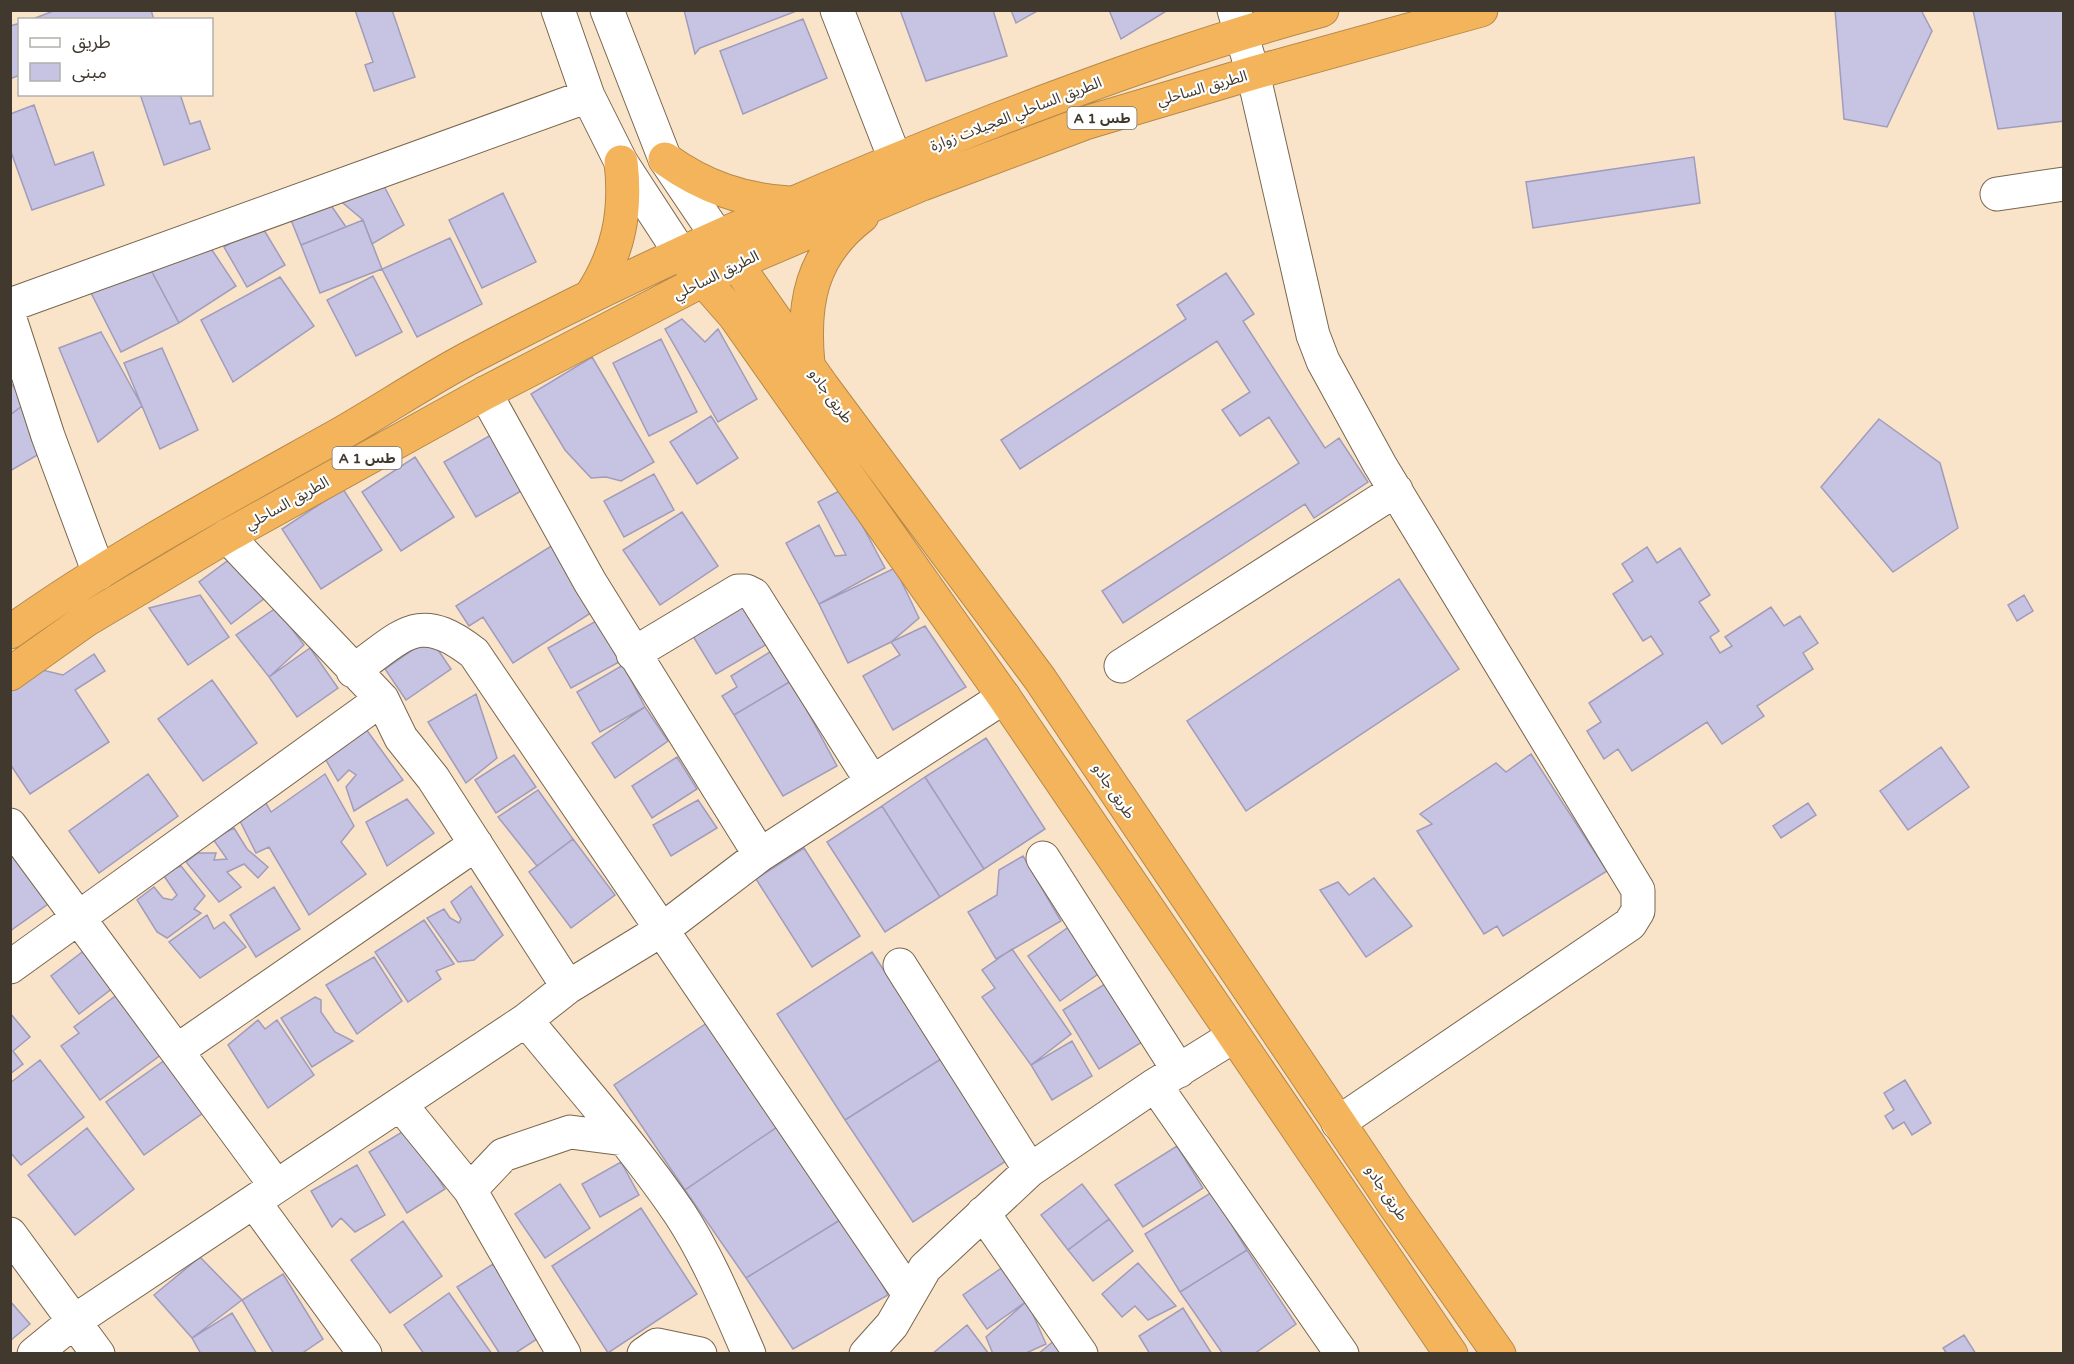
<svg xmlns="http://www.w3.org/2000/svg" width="2074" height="1364" font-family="'Varela Round','Noto Sans Arabic',sans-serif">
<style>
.building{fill:#c7c3e2;stroke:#a09cba;stroke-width:1.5}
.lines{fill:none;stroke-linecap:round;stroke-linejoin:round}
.minor-casing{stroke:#79664e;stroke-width:35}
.highway-casing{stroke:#b5894b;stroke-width:35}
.minor{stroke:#fff;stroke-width:33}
.highway{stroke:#f4b45b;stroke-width:33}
.labels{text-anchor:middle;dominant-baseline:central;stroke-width:4.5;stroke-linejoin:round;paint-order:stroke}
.shield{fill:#fff;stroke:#7a746d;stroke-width:1.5}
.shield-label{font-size:14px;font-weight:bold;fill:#41392e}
.street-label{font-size:15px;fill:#41392e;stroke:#fff}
</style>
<rect width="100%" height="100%" fill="#fae4c9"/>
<path class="building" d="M56,10h95l3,10h-124z
M355,10h37l23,67 -41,14 -9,-26 8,-3z
M684,10h115l-99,38 -5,6z
M900,10h93l14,46 -81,25z
M1011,10h28l-23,13z
M1109,10h59l-47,29z
M1835,10h86l11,21 -45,96 -43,-8z
M1973,10h91v111l-66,8z
M803,19l24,59 -84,36 -23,-63z
M20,23v52l-10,4v-53z
M140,94h40l10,30 10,-3 10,28 -46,16z
M34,105l21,60 38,-13 11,33 -72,25 -22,-61v-35z
M1694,157l6,46 -167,25 -7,-46z
M383,184l21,41 -32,19 -9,-24 -26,-22z
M503,193l33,69 -54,26 -33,-68z
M328,201l18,26 -45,18 -12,-30z
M363,220l19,49 -62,24 -19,-48z
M261,225l24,40 -38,22 -23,-40z
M450,238l32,66 -65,33 -35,-68z
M208,244l28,42 -57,37 -27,-51z
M152,272l27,51 -58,29 -32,-63z
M1226,273l28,41 -11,7 82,127 14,-10 29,44 -54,36 -9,-14 -182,119 -21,-32 197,-128 -30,-46 -29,19 -18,-26 28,-18 -33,-51 -197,128 -19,-29 185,-121 -9,-14z
M373,276l29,56 -46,24 -29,-56z
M280,277l34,49 -81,56 -32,-62z
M682,319l23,23 13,-13 39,70 -39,23 -53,-93z
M101,332l41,74 -44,36 -39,-94z
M661,339l36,73 -48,24 -36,-73z
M162,348l36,82 -38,19 -36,-86z
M592,357l62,105 -33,19 -15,-4 -15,1 -26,-28 -34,-56z
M10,382l16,21 -16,12z
M26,403l15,50 -31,18v-56z
M711,416l27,42 -41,26 -27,-42z
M1879,419l61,44 18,65 -65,44 -72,-85z
M496,432l32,55 -52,30 -32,-55z
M415,457l39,60 -53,34 -39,-59z
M654,474l20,36 -50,27 -20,-36z
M343,489l39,61 -61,39 -39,-60z
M843,489l42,79 -66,36 -33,-61 33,-18 16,31 11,-1 -28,-53z
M682,512l36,54 -58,39 -37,-55z
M556,543l41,66 -84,54 -30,-46 -14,9 -13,-20z
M1647,547l10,16 23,-15 30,47 -11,7 20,29 -9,6 10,16 12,-7 -7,-9 46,-30 13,19 16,-10 18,27 -15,10 10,16 -56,37 7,10 -42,28 -15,-22 -75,49 -14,-22 -14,10 -17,-28 14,-9 -12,-19 74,-49 -12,-18 -8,5 -30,-47 20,-13 -11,-17z
M234,556l31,42 -34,26 -32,-42z
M895,568l24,50 -28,24 -43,21 -29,-59z
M1399,579l60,90 -213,142 -59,-90z
M200,595l29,42 -41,28 -39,-57z
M2024,595l9,16 -16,10 -9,-16z
M738,598l29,46 -51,30 -28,-46z
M276,608l28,37 -35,32 -33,-42z
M598,620l23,41 -50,27 -23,-40z
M925,626l41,61 -73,43 -30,-54 37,-21 -9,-13z
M430,638l21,31 -45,31 -21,-31z
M310,648l28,40 -41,29 -28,-40z
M773,650l18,31 -57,34 -12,-19 15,-9 -6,-11z
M94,654l11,17 -30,19 34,52 -79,52 -20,-30v-77l28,-18 25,6z
M623,665l22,42 -45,25 -23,-40z
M212,680l45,63 -54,38 -45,-62z
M791,681l46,85 -54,30 -49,-81z
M476,694l21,64 -31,25 -38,-61z
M645,707l23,34 -53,37 -23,-35z
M363,725l40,55 -49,31 -8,-24 10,-12 -7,-5 -11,11 -15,-26z
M986,738l59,91 -61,40 -59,-92z
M1941,747l28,40 -61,43 -28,-39z
M1531,754l76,117 -104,65 -6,-10 -13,8 -67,-103 15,-7 -12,-10 76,-51 10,9z
M514,755l22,32 -40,26 -21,-33z
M677,757l20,32 -45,29 -20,-32z
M148,774l30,42 -79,57 -30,-42z
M325,774l29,52 -13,16 25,32 -57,41 -40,-68 -13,6 -17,-34 24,-21 8,14z
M925,777l59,92 -44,28 -58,-91z
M538,790l35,49 -36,27 -39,-49z
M407,799l27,34 -47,33 -21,-44z
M698,800l19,28 -46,28 -18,-31z
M1808,803l8,12 -35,23 -8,-12z
M882,806l58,91 -55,35 -58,-90z
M234,828l13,21 21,18 -10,11 -14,-14 -17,8 14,15 -22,15 -33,-40 12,-9h18l-2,7 13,-1 -14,-20z
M573,839l42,56 -44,33 -42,-56z
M804,848l56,88 -48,31 -56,-88z
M10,853l38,51 -38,27z
M1023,856l38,65 -65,38 -28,-47 29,-17 2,-25z
M181,866l24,30 -11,13 7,4 -34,25 -10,-6 -20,-32 17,-13 9,11 9,2 5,-5 -15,-22z
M1374,878l38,48 -46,31 -46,-67 18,-8 11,13z
M471,886l32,49 -29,25 -16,2 -31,-44 17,-9 6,9 9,5 2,-4 -10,-17z
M274,887l26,42 -44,28 -26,-42z
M207,915l7,14 10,-7 22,25 -46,31 -31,-36z
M424,920l30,44 -18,7 5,8 -33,23 -33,-50z
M1070,926l31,46 -41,29 -32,-45z
M90,946l28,38 -39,30 -28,-38z
M1012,949l59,85 -40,31 -49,-68 13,-9 -13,-18z
M872,952l69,107 -96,61 -68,-106z
M374,957l28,44 -45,33 -31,-49z
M1113,979l37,58 -51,32 -36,-59z
M122,991l44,60 -66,49 -39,-54 18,-13 -5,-6z
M315,997l6,3v12l14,20 18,9 -41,26 -31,-49z
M10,1013l20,24 -17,14 10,13 -13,10z
M258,1020l7,9 12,-9 37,55 -46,33 -40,-63z
M710,1021l70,104 -95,65 -71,-105z
M1072,1041l20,35 -40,24 -21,-35z
M941,1059l65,102 -93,61 -68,-102z
M40,1060l44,57 -63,48 -11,-13v-69z
M165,1060l38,53 -59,42 -38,-53z
M1905,1080l26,43 -19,12 -8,-13 -11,7 -8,-13 9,-6 -10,-17z
M780,1125l65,92 -99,61 -61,-88z
M87,1128l47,61 -59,46 -47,-60z
M407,1129l38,60 -38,24 -38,-61z
M1177,1146l26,42 -60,39 -28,-42z
M621,1162l18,33 -39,22 -18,-33z
M357,1165l28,50 -30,17 -14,-14 -9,9 -21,-36z
M560,1184l30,44 -45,30 -30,-44z
M1082,1184l27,35 -41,31 -27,-35z
M1212,1192l35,58 -67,42 -35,-58z
M641,1208l56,86 -89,59 -56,-87z
M845,1217l43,78 -95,54 -47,-71z
M1109,1219l24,32 -40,30 -25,-31z
M403,1221l39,55 -52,37 -39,-53z
M1247,1250l49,74 -42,30h-31l-43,-62z
M200,1257l42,43 -50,38 -38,-43z
M1138,1263l38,43 -28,14 -13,-14 -13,11 -20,-23z
M493,1264l47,73 -26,17h-14l-43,-67z
M1003,1267l24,34 -40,28 -24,-34z
M283,1274l40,65 -22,15h-27l-32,-54z
M449,1293l43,61h-68l-20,-29z
M10,1301l20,23 -20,17z
M1027,1301l19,43 -22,10h-31l-7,-17z
M1183,1308l29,46h-62l-11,-18z
M232,1313l25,41h-56l-9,-16z
M967,1325l22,29h-57z
M1964,1335l12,19h-29l-4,-6z
M1055,1340l11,14h-28z"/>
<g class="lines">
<g class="minor-casing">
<path id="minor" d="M558,10l30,86 33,66 60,92
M607,10l58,149 52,77
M837,10l58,149
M1234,10l19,63 60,262 10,26 57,104 258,425v21l-8,13 -292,199
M1997,194l67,-10
M10,305l578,-209
M10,319l38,117 51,137
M485,393l105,189 170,273
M227,536l155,163 19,39 32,40 135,209
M633,654l105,-63h8l8,4 118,187
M1121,666l275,-176
M353,671c50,-35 65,-62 121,-18l435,641
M10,825l266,361
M1043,858l136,213
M900,965l130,205
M10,967l372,-268
M526,1020c52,64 108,126 154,194 28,43 48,92 69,140
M178,1050l298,-206
M1155,1085l187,269
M400,1104l70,86 94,164
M470,1190l33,-35 67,-23 54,7
M254,1202l111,152
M983,1213l98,141
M10,1234l88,120
M34,1354l39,-32 453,-302 42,-33 95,-58 97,-74 244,-158
M644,1354l13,-9 43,9
M866,1354l26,-29 33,-57 105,-98 125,-85 79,-49"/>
</g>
<g class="highway-casing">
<path id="highway" d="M665,159c39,28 77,41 124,44
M723,245l100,142 217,292 355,527 104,148
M690,265l44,50 270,382 447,657
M590,297c28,-42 37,-84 31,-135
M808,364c-6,-61 3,-109 54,-148
M10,632c104,-74 216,-134 327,-196 44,-25 87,-54 132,-78 171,-90 347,-168 527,-238 107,-41 215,-80 326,-110
M10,674l76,-54 141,-84 258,-143 251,-130 186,-79 163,-61 168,-50 228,-63"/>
</g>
<use href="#minor" class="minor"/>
<use href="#highway" class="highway"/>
</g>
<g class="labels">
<g class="shield">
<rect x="1067.5" y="107" width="69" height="22" rx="4.5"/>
<rect x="332.5" y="447" width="69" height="22" rx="4.5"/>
</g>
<g class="shield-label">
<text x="1102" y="118">A 1 طس</text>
<text x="367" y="458">A 1 طس</text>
</g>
<g class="street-label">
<text transform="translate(1202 88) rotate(-16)">الطريق الساحلي</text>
<text transform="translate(1016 114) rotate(-21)">الطريق الساحلي العجيلات زوارة</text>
<text transform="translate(716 275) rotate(-26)">الطريق الساحلي</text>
<text transform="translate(831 396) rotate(54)">طريق جادو</text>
<text transform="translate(287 503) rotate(-29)">الطريق الساحلي</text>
<text transform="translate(1114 791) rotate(56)">طريق جادو</text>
<text transform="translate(1387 1193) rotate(56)">طريق جادو</text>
</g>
</g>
<rect width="2074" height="1364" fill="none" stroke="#41392e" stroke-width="24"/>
<rect x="18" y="18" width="195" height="78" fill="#ffffff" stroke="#b3b0ab" stroke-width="1.5"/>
<rect x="30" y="38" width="30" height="9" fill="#ffffff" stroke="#b3b0ab" stroke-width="1.5"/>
<text x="72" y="48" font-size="18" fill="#41392e">طريق</text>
<rect x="30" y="63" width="30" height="18" fill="#c7c3e2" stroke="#b3b0ab" stroke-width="1.5"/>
<text x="72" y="78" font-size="18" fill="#41392e">مبنى</text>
</svg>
